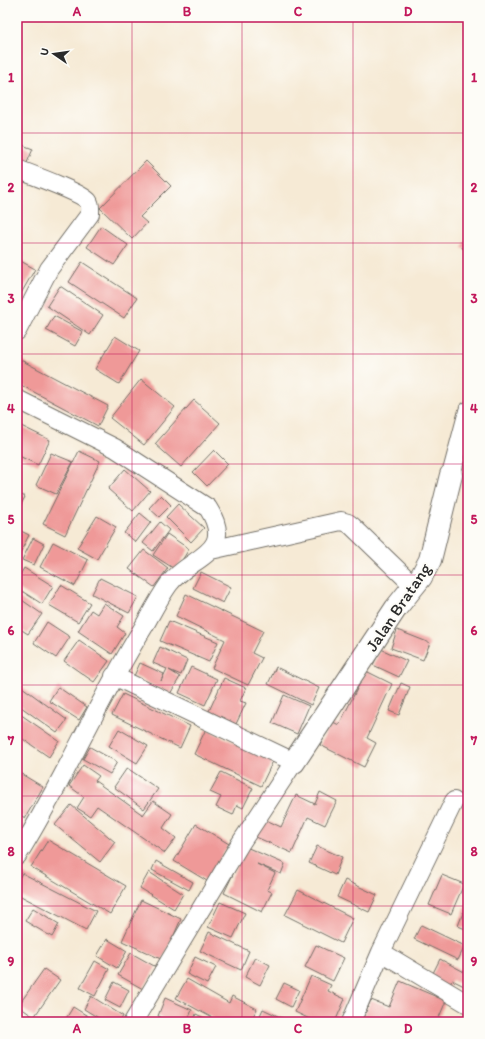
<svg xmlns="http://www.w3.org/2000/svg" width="485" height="1039" font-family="Itim,sans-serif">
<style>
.building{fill:#ef9998}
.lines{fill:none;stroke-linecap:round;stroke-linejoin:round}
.minor-casing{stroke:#726e66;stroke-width:20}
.tertiary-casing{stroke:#726e66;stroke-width:24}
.minor{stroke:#fff;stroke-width:18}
.tertiary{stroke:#fff;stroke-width:22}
.grid{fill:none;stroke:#c2185b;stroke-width:1;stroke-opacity:0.55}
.labels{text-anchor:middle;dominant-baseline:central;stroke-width:4;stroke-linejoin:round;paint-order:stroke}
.street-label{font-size:17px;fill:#2b2b2b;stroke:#fdfcf7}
.neatline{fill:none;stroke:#c2185b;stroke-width:1.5}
.grid-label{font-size:13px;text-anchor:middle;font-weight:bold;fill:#c2185b}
</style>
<rect width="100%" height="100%" fill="#fdfcf7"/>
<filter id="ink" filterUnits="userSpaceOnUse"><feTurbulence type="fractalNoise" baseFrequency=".025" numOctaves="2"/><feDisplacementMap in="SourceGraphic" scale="8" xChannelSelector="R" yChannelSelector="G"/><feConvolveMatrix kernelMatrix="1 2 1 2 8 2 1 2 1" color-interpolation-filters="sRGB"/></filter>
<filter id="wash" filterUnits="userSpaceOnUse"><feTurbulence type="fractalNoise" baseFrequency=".012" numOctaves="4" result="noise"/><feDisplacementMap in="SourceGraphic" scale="16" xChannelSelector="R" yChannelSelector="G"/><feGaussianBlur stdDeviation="0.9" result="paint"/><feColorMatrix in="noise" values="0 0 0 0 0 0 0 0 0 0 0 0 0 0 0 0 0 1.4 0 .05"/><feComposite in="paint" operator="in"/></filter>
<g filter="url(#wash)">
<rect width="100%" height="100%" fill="#f6ead5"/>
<g id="blocks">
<path class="building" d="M17,143l16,6 -7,16 -9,-4z
M146,161l25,25 -31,31 7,6 -15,16 -32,-31z
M101,226l27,19 -14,20 -27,-18z
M465,240l3,1v9l-6,-2z
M17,259l18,10 -16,28 -2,-1z
M82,262l55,36 -13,20 -55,-36z
M60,286l43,29 -13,20 -43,-29z
M54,316l29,16 -8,14 -29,-16z
M115,336l24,15 -20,33 -24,-15z
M17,358l91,48 -10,20 -81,-43z
M141,379l34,28 -31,38 -34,-27z
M194,400l26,23 -39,44 -26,-23z
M17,424l33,16 -12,25 -21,-10z
M214,450l14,14 -21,22 -14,-14z
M79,451l21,10 -35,74 -22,-11z
M51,453l22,9 -17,32 -20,-9z
M125,469l25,22 -17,20 -25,-22z
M17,492l8,5 -6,11 -2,-1z
M161,495l10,10 -12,12 -10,-9z
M178,504l26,24 -13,14 -25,-25z
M140,513l11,9 -15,20 -12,-9z
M97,516l19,11 -19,32 -20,-11z
M160,522l9,8 -16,21 -10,-8z
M17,529l12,6 -12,24z
M167,534l22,15 -13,21 -23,-15z
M33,538l11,6 -10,21 -12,-5z
M53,542l35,18 -13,26 -35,-19z
M144,550l24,18 -14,19 -25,-18z
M24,568l29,18 -11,18 -25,-16v-8z
M201,572l30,15 -8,16 -30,-15z
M100,578l38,19 -9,16 -37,-19z
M61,585l29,18 -12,19 -29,-17z
M186,594l77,37 -11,22 10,5 -14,27 -36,-17 13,-28 -49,-24z
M19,598l23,16 -14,20 -11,-7v-25z
M104,603l20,13 -7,11 8,6 -13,21 -34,-23 13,-21 6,4z
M169,621l49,21 -9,20 -49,-21z
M47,622l23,15 -14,21 -22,-15z
M397,630l33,13 -7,17 -32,-12z
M79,640l30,21 -15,21 -30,-21z
M160,647l27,13 -6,15 -12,-5 11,7 -10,17 -36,-18 6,-13 24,11 -3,7 6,-12 -14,-6z
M381,649l26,12 -8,16 -26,-12z
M191,667l26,12 -12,26 -26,-12z
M276,667l43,21 -8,17 -43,-21z
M366,671l26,13 -25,54 9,5 -12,24 -44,-22 11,-24 8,4z
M224,678l22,10 -6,13 6,2 -10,21 -27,-13z
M401,683l9,4 -11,28 -10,-4z
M18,684l49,36 -10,13 -40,-29z
M58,687l29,20 -8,13 -30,-19z
M123,694l67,32 -10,22 -68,-33z
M284,695l25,11 -12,28 -25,-11z
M17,712l42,29 -10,16 -32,-22z
M119,729l29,17 -11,17 -28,-17z
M206,729l67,32 -12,25 -67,-32z
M90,747l27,15 -7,12 -27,-15z
M83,765l16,11 -4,5 48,34 10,-14 19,13 -9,14 13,10 -11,15 -68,-47 -7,10 -13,-8 7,-11 -15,-11z
M127,768l31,21 -14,20 -30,-22z
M18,772l25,15 -18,31 -8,-5z
M221,772l32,16 -10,20 -6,-3 -4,10 -17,-8 5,-10 -11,-5z
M320,792l17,9 -12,24 -17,-8 -16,36 -36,-16 8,-18 17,8 15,-32 19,9z
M71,805l44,37 -15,20 -45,-37z
M196,824l33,20 -22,37 -33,-20z
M48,840l78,46 -16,28 -79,-47z
M317,846l25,11 -7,18 -26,-12z
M246,847l39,17 -4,10 -24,-10 18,9 -8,17 5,2 -10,20 -38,-19z
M156,861l37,21 -4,8 -37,-20z
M149,872l34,22 -9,15 -34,-21z
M22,873l74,38 -10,19 -69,-36v-12z
M442,875l22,9 -13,30 -22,-9z
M345,880l32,15 -8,17 -32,-15z
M298,890l55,28 -12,25 -56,-28z
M141,900l40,19 -18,41 -41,-19z
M220,902l25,11 -12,25 -25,-11z
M466,905h2v25l-10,-4z
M33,908l26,16 -7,13 -27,-16z
M421,925l44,21 -7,14 -44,-21z
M209,932l40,19 -8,19 -41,-19z
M107,939l20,12 -10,17 -20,-12z
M316,945l28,13 -11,23 -28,-14z
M131,953l25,14 -13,22 -25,-14z
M195,957l21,10 -9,17 -20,-10z
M255,957l15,8 -10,20 -15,-8z
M440,959l28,15v14l-16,-8 -4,9 -18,-10z
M95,961l14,8 -14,27 -15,-8z
M44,969l16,11 -26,37 -16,-11z
M311,976l20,9 -3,6 17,8 -10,23h-19l-21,-10z
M187,979l42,24 3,-7 25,13 -7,13h-26l-5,-2 -1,1 -42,-23z
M400,981l46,20 -9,21h-76l10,-22 18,7z
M114,982l15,8 -9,18 -15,-8z
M284,983l15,7 -8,17 -15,-8z
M91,996l32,20 -3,6h-15l-21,-13z
M165,998l27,12 -5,12h-16l-13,-6z
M73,1007l21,13 3,2h-33z
M263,1009l23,11v2h-29z
M196,1014l16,8h-19z"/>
</g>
</g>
<g filter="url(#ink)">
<use href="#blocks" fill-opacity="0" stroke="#726e66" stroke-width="1"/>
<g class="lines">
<g class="minor-casing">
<path id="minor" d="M17,169c13,5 65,24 71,32 3,4 2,8 2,13l-41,55 -32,62
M17,399l98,49 93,60c29,46 -18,48 -39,76 -10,14 -18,30 -26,44 -46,74 -80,155 -126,228
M451,475l17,-64
M211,550l130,-29 7,2 4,3 62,60
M114,676l180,86 -54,82 -107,178
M381,952l87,52
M351,1022l30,-70 73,-151"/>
</g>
<g class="tertiary-casing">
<path id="tertiary" d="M294,762l102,-154 25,-31 9,-17 21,-85"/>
</g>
<use href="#minor" class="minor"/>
<use href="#tertiary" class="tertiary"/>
</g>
</g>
<path class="grid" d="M132,17v1005M242,17v1005M353,17v1005M17,133h451M17,243h451M17,354h451M17,464h451M17,575h451M17,685h451M17,796h451M17,906h451"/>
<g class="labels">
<g class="street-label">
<text transform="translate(398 607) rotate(-56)">Jalan Bratang</text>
</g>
</g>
<rect width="485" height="1039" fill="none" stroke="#fdfcf7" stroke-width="44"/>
<g transform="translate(54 54) rotate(283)" stroke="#fdfcf7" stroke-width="3" paint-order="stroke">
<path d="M0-3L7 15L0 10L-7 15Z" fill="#2b2b2b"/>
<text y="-6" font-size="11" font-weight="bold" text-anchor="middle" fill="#2b2b2b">U</text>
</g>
<rect x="22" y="22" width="441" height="995" class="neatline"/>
<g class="grid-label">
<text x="77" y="16">A</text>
<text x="187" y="16">B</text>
<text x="298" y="16">C</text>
<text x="408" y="16">D</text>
<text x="11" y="82">1</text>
<text x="474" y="82">1</text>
<text x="11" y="192">2</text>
<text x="474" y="192">2</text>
<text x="11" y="303">3</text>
<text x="474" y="303">3</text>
<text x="11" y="413">4</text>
<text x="474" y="413">4</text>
<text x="11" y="524">5</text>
<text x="474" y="524">5</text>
<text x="11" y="635">6</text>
<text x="474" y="635">6</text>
<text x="11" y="745">7</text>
<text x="474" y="745">7</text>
<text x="11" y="856">8</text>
<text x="474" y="856">8</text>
<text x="11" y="966">9</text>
<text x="474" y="966">9</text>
<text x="77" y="1033">A</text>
<text x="187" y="1033">B</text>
<text x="298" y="1033">C</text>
<text x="408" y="1033">D</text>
</g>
</svg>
